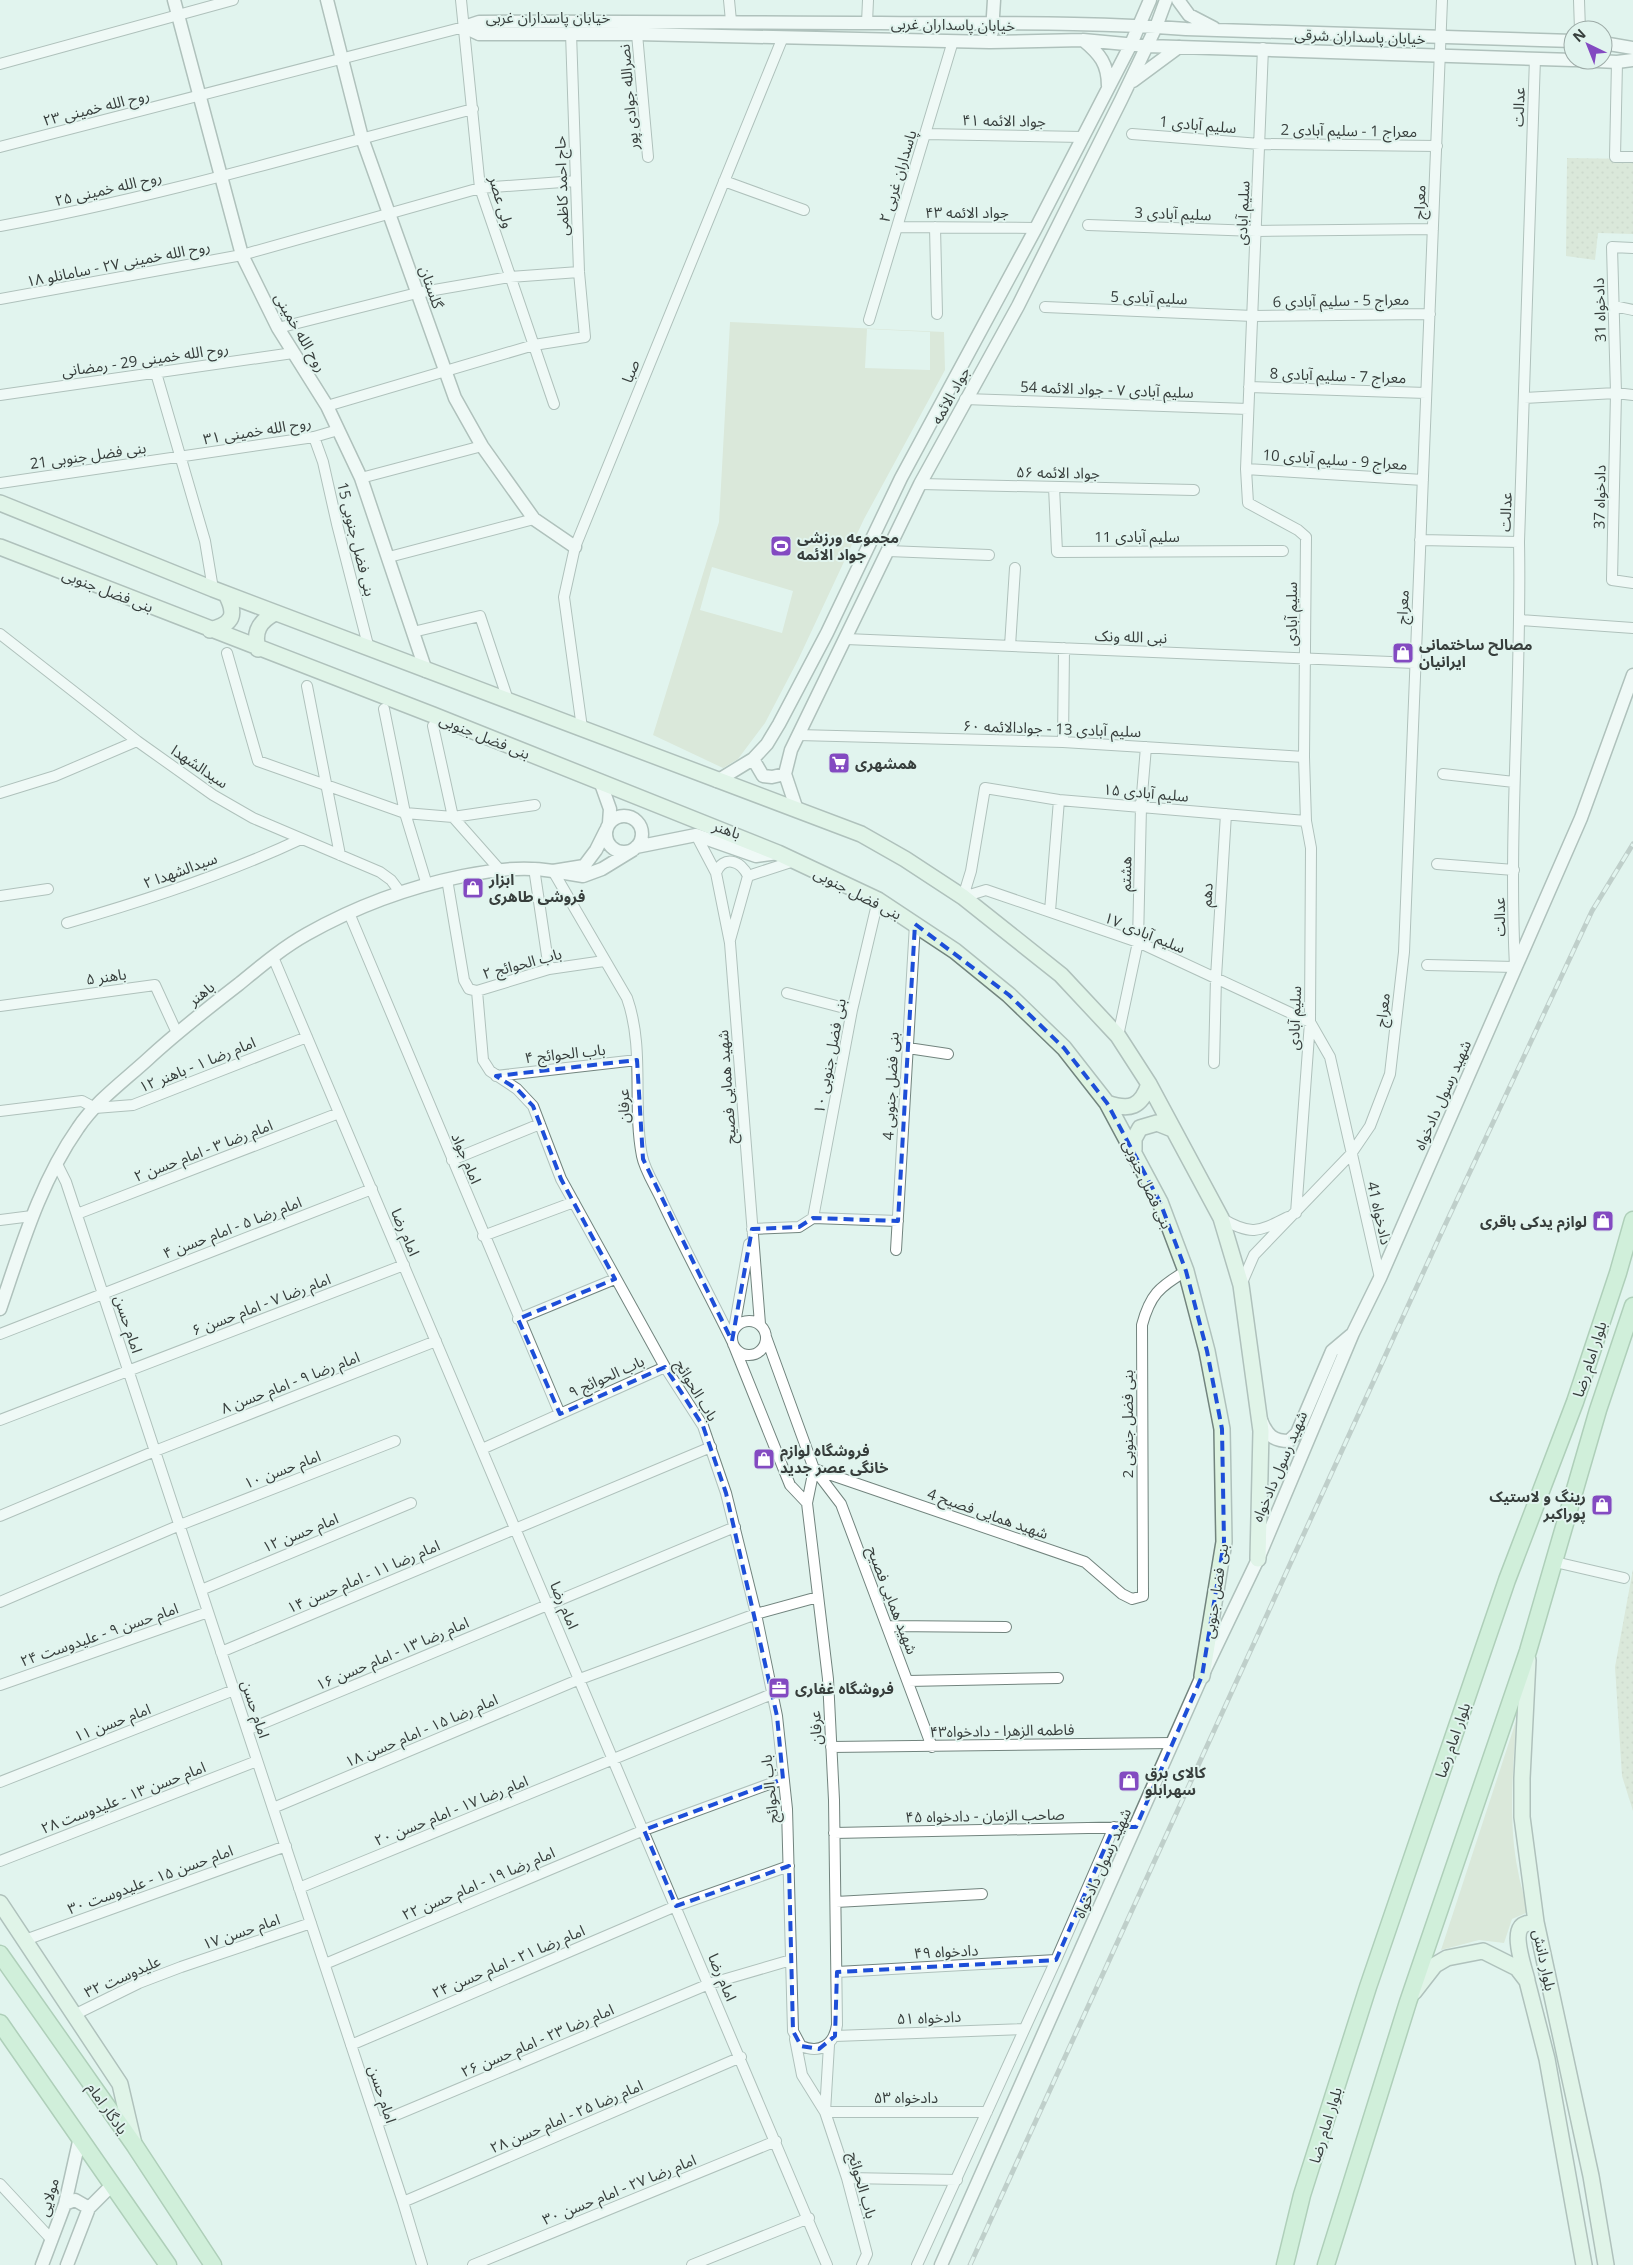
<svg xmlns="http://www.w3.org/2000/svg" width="1633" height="2265" font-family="'Open Sans','Noto Sans Arabic',sans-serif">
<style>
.green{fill:#d0d9c0;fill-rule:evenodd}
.park{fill:url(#park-dots)}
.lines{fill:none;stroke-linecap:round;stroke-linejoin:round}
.minor-casing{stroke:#72847e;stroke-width:12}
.tertiary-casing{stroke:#72847e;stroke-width:15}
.secondary-casing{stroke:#72847e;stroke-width:18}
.primary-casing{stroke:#70a278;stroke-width:19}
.minor{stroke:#fff;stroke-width:10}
.tertiary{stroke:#fff;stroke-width:12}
.secondary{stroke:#ddf3e0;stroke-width:15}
.primary{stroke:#bbe8c2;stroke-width:16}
.rail-casing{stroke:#94a29e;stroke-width:5}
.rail{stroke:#e1f4ee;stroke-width:3;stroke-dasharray:9;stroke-linecap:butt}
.marked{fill:none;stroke:#1d4ed8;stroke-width:4;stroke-dasharray:10 6;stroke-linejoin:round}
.labels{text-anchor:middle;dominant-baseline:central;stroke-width:4;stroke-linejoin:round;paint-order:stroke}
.street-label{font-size:15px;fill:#373e3c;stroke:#e1f4ee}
.poi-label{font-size:15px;font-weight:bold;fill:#373e3c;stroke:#e1f4ee;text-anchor:start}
</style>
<defs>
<pattern id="park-dots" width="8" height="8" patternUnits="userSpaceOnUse" patternTransform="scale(1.25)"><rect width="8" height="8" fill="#d0d9c0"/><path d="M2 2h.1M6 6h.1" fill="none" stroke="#b3bba6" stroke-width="1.8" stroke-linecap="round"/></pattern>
</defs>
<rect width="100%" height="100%" fill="#e1f4ee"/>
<path class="green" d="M730,322l214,10 1,38 -81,149 -66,141 -33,63 -27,36 -15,9 -70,-33 66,-213zM867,329l63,3v38l-65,-2zM712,567l81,24 -11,42 -82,-23z
M1516,1721c-3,50 -8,101 2,150 2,13 7,27 10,41l-16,7 -8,24 -25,-3 -38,10z"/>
<path class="park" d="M1567,158l66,1v75l-35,-1 -3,27 -29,-4z
M1633,1569v242l-11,-35 -7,-109z"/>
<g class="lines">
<g class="minor-casing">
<path id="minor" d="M461,0l19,188 74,216
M729,0l2,21
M1579,0l1,30
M867,23l1,-23
M637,34l11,123
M1263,48l-17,421 2,34 50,27 8,7 -2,220 2,64 5,27 -1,174 -14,191
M1617,62l-2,95h18
M0,64l233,-64
M925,134l157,3
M1132,134l128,10 177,2
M0,147l464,-120
M724,181l80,29
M1088,225l168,6 177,-2
M0,226c160,-29 316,-76 473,-117
M897,227l139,1
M935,227l2,87
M1633,248l-21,-1 4,146 -4,187 21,3
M0,299l242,-44 238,-67 96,-7
M1614,306l19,4
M1045,307l208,9 177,-2
M869,320l84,-279
M278,328l139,-35 93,-16 69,-5
M156,373l49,168 8,48
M1249,387l177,6
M0,395l293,-42
M1524,398l92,-5 17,2
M965,399l283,10
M327,406l207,-61 51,-8 -6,-65 -8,-239
M314,437l9,25 14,62 32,125
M1246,469l177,11
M361,478l121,-32
M0,483l314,-46 24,-7
M920,484l274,6
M1054,487l3,65 226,-1
M1420,540l99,2
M888,551l101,4
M389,557l145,-38
M1521,620l112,8
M413,632l67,-16 28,84
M0,634l137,107 76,54 40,23 127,54 11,8 9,12
M846,639l569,24
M1010,646l5,-78
M227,653l31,108 147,52 48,4 82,-12
M307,686l33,169
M384,709l21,104 22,72
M433,726l20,91
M582,728l-18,-131 11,-50 208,-510
M798,735l265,7 241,15
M1063,742l1,-94
M1443,774l71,8
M0,793l55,-17 82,-35
M453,817l46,52
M696,835l20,38 14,70 30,381
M1437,864l77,6
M534,868l15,101
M553,871l74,127c18,51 5,106 15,158 3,15 14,31 20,45 22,47 47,93 70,140
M716,873c7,-18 25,-13 32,3
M447,879l17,101 5,9 8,2 6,69 7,11 27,18 16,17 28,73 104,188 38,59 23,67 30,121 21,102 10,93 6,222 8,15c19,8 33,-1 36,-21l-3,-225 -6,-121 -21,-176 -17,-18 -56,-139
M0,896l48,-7
M963,897l23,-7 152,52 172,80 20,35 50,221
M963,897l8,-26 14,-83 74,12 247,21
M1050,911l9,-111
M349,913l211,501
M67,923c77,-22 162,-50 234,-84
M730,940l18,-64 46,-15
M273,957l554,1308
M1427,965l88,2c-7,-142 7,-284 4,-425l16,-484
M477,991l72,-22 55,-8
M787,993l65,17
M0,1006l155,-21 22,48
M1118,1036l20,-94 3,-136 5,-59
M908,1048l40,6
M1214,1063l2,-86 10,-163
M496,1076l141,-16
M0,1111l82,-10 13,7 38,-3 174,-68
M452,1160l88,-36
M57,1164l9,18 337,1020 19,63
M77,1214l262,-101
M813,1218l39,-208 26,-110
M1221,1218c30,18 37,14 67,-1
M0,1220l32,-4
M752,1229l47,-2 14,-9 85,3
M483,1236l91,-34
M896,1250l19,-326
M1241,1285l13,-30 97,-101 19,-28 20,-52 14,-122 38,-952
M518,1319l97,-40
M732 1338a17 17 0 1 1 34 0a17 17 0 1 1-34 0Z
M734,1329l15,-85
M0,1334l372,-145
M766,1337l48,132 -7,34
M0,1420l404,-155
M482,1449l183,-82
M814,1469l271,93 37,32 10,5 11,-3 -1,-271c8,-30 17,-38 44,-54
M815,1470l26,34 91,243
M0,1516l155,-65 281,-110
M1555,1562l69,16
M201,1590l210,-87
M0,1602l180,-77 215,-84
M887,1626l119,1
M221,1652l490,-205
M908,1681l150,-3
M0,1685l208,-73
M247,1730l488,-203
M831,1747l342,-4
M0,1782l234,-92
M273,1808l307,-129 176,-65 62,-17
M834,1833l302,-6
M0,1861l257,-100
M299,1888l473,-194
M836,1902l146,-8
M25,1940l261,-94
M325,1964l319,-134 139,-51
M837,1972l219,-12
M76,2014l63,-31 42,-16 130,-44
M835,2036l188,-7
M795,2039l7,36 23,37 22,66 20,76 -5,11
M351,2045l325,-139 113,-40
M829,2045l-4,67h162
M377,2123l332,-139 82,-24
M847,2178l110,2
M0,2184l52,56
M403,2202l338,-145
M473,2265l303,-124
M692,2265l117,-47
M917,2265l139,-305 58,-133"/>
</g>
<g class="tertiary-casing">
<path id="tertiary" d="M174,0l68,255 36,73 49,78 34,72 65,193
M327,0l35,138 93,260 27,48 52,73 41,28
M1178,0l11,15 25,13
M464,27l15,7h158l353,8 93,-2 64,6 426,14
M464,27l15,-5c134,-1 267,1 401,1 102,1 204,-2 306,6l387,12
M992,32l2,-32
M1083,40c17,14 25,24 25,46
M1603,43l30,5
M1576,60l41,2 16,-2
M1133,81l46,-34
M753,759l10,17 9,1 13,-3
M600,781l10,28 -1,14
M717,781l36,-22 14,-15 12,-20 48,-91 74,-155 135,-250 95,-184 19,-44
M797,810l-12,-36 6,-24 129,-266 98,-178 103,-206 35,-73 10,-27
M606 834a18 18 0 1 1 36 0a18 18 0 1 1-36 0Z
M606,830l-10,20 -12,16 -31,5 30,5 19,-7 31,-19
M636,847l60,-12 60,21 22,-3
M0,1309c21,-61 40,-127 78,-181 18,-27 46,-47 70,-69 29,-27 60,-51 91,-75 22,-18 43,-36 68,-50 48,-27 102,-47 156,-58 31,-6 59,-10 90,-5
M1261,1420c6,15 12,21 28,21l8,-8 35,-82 19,-16
M65,2204l10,-4 14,8
M42,2265l23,-61 15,-67
M67,2265l22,-57 22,-22
M941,2265l261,-589 56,-117 95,-226 27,-55 201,-460 52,-143"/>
</g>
<g class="secondary-casing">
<path id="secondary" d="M0,503l213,86 648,245 44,25 58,38 98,78 57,61 31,48 72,134 20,67 20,146 -3,128
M0,547l433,168 345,138 100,47 77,51 54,44 55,53 43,55 53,99 26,69 21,80 15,78 2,113 -22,134
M210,630c23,-6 27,-15 16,-36
M258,649c-5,-18 2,-28 17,-36
M1107,1103c23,8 34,4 42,-19
M1134,1150v-11l6,-11 17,-5 15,6
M1528,1660l-6,118v39l14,105 55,254 15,89
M0,1903l120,181 14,60
M1527,1980c-3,-12 -14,-43 -6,-53 3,-4 10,-4 15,-5
M1414,1992l21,-27 12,-7 36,-7 34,17 10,13 20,78 37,206"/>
</g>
<g class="primary-casing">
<path id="primary" d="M0,1954l135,192 78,119
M0,2023l168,242
M1285,2265l17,-70 66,-208 139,-407 68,-178 43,-129 15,-53
M1326,2265l82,-263 120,-351 70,-241 35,-104"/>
</g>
<use href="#minor" class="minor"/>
<use href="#tertiary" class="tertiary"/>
<use href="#secondary" class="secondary"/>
<use href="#primary" class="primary"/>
<g class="rail-casing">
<path id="rail" d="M970,2265l469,-1027 153,-327 41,-67"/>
</g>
<use href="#rail" class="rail"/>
</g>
<path d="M0 0H1633V2265H0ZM915,924l94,71 55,53 43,55 53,99 26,69 21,80 15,78 2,113 -22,134 -66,151h-22l-58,133 -219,12 -2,64 -16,13 -18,-3 -8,-15 -4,-165 -113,40 -32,-76 139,-51 -6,-63 -51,-223 -23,-67 -38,-59 -105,47 -42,-95 97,-40 -54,-100 -28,-73 -16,-17 -21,-13 141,-16 6,99 89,182 20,-112 47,-2 14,-9 85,3z" fill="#e1f4ee" fill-opacity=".55" fill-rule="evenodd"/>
<path class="marked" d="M915,924l94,71 55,53 43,55 53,99 26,69 21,80 15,78 2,113 -22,134 -66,151h-22l-58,133 -219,12 -2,64 -16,13 -18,-3 -8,-15 -4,-165 -113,40 -32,-76 139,-51 -6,-63 -51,-223 -23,-67 -38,-59 -105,47 -42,-95 97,-40 -54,-100 -28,-73 -16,-17 -21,-13 141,-16 6,99 89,182 20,-112 47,-2 14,-9 85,3z"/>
<defs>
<g id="stadium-square" transform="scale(1.125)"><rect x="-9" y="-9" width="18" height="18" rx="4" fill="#834ac1" stroke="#e1f4ee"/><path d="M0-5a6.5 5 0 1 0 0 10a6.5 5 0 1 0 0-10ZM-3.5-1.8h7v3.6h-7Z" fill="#fff"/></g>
<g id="shop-square" transform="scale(1.125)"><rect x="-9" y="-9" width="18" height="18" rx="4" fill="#834ac1" stroke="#e1f4ee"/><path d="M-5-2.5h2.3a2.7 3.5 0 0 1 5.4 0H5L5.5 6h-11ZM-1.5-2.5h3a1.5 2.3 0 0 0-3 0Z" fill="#fff"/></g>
<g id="supermarket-square" transform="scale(1.125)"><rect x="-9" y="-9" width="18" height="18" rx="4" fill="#834ac1" stroke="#e1f4ee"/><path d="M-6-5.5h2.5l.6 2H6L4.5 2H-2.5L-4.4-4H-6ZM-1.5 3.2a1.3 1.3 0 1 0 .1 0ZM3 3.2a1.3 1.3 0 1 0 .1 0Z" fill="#fff"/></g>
<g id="office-square" transform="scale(1.125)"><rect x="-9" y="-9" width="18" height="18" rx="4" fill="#834ac1" stroke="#e1f4ee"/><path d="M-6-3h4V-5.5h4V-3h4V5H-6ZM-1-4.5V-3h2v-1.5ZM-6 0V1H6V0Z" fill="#fff"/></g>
</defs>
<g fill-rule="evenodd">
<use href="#stadium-square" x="781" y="546"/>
<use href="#shop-square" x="1403" y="653"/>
<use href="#supermarket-square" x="839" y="763"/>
<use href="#shop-square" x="473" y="888"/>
<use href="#shop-square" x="1603" y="1221"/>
<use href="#shop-square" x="764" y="1459"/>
<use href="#shop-square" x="1602" y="1505"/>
<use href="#office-square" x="779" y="1688"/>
<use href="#shop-square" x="1129" y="1781"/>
</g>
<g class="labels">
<g class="street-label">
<text x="548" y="17">خیابان پاسداران غربی</text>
<text transform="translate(953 24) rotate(1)">خیابان پاسداران غربی</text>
<text transform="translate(1360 36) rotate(2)">خیابان پاسداران شرقی</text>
<text transform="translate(628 97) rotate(-95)">نصرالله جوادی پور</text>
<text transform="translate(96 107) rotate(-14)">روح الله خمینی ۲۳</text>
<text transform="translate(1518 107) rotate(-88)">عدالت</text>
<text transform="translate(1004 120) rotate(1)">جواد الائمه ۴۱</text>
<text transform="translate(1198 124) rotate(5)">سلیم آبادی 1</text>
<text transform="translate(1349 130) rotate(1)">معراج 1 - سلیم آبادی 2</text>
<text transform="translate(897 176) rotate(-73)">پاسداران غربی ۲</text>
<text transform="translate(561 186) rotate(-92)">حاج احمد کاظمی</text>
<text transform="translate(108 188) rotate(-13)">روح الله خمینی ۲۵</text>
<text transform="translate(502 202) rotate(74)">ولی عصر</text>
<text transform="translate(1419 202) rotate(-88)">معراج</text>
<text x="967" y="212">جواد الائمه ۴۳</text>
<text transform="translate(1173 213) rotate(2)">سلیم آبادی 3</text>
<text transform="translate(1242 213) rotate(-87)">سلیم آبادی</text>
<text transform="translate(118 263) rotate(-11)">روح الله خمینی ۲۷ - سامانلو ۱۸</text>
<text transform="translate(432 287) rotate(71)">گلستان</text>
<text transform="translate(1149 297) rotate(2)">سلیم آبادی 5</text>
<text transform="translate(1341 300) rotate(-1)">معراج 5 - سلیم آبادی 6</text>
<text transform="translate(1599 310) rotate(-92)">دادخواه 31</text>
<text transform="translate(301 332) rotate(60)">روح الله خمینی</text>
<text transform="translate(145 359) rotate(-8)">روح الله خمینی 29 - رمضانی</text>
<text transform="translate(630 371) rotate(-68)">صبا</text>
<text transform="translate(1338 375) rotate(2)">معراج 7 - سلیم آبادی 8</text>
<text transform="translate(1107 389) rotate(2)">سلیم آبادی ۷ - جواد الائمه 54</text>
<text transform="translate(950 395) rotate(-61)">جواد الائمه</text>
<text transform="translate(257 430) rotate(-9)">روح الله خمینی ۳۱</text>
<text transform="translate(88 455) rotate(-8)">بنی فضل جنوبی 21</text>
<text transform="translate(1335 459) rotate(4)">معراج 9 - سلیم آبادی 10</text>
<text transform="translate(1058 472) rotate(1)">جواد الائمه ۵۶</text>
<text transform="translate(1599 497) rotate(-89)">دادخواه 37</text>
<text transform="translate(1505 512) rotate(-88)">عدالت</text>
<text x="1137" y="536">سلیم آبادی 11</text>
<text transform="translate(357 539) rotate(76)">بنی فضل جنوبی 15</text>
<text transform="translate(108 590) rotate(21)">بنی فضل جنوبی</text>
<text transform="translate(1402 607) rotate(-87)">معراج</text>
<text transform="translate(1291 614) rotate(-90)">سلیم آبادی</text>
<text transform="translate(1131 636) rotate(2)">نبی الله ونک</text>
<text transform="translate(1052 728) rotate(2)">سلیم آبادی 13 - جوادالائمه ۶۰</text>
<text transform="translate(485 736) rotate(22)">بنی فضل جنوبی</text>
<text transform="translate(200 766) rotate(34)">سیدالشهدا</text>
<text transform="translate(1146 792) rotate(5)">سلیم آبادی ۱۵</text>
<text transform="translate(727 829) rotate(19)">باهنر</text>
<text transform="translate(180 870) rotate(-20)">سیدالشهدا ۲</text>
<text transform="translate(1125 874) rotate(-89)">هشتم</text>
<text transform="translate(858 893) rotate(27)">بنی فضل جنوبی</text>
<text transform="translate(1206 895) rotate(-86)">دهم</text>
<text transform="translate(1499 917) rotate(-91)">عدالت</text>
<text transform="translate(1145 932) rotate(22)">سلیم آبادی ۱۷</text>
<text transform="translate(522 963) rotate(-15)">باب الحوائج ۲</text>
<text transform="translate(106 976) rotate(-8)">باهنر ۵</text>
<text transform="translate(201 993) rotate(-38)">باهنر</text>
<text transform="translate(1382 1010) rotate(-83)">معراج</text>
<text transform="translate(1294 1018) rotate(-88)">سلیم آبادی</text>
<text transform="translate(565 1053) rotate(-6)">باب الحوائج ۴</text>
<text transform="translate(829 1056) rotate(-79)">بنی فضل جنوبی ۱۰</text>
<text transform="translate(197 1064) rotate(-22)">امام رضا ۱ - باهنر ۱۲</text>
<text transform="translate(890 1086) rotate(-87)">بنی فضل جنوبی 4</text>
<text transform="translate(726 1087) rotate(-94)">شهید همایی فصیح</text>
<text transform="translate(1442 1095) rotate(-66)">شهید رسول دادخواه</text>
<text transform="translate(623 1106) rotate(-91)">عرفان</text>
<text transform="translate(203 1150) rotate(-21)">امام رضا ۳ - امام حسن ۲</text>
<text transform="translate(467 1158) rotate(67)">امام جواد</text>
<text transform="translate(1148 1184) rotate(65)">بنی فضل جنوبی</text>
<text transform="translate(1380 1213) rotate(77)">دادخواه 41</text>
<text transform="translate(232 1227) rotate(-21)">امام رضا ۵ - امام حسن ۴</text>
<text transform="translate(406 1232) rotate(67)">امام رضا</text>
<text transform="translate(261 1304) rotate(-21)">امام رضا ۷ - امام حسن ۶</text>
<text transform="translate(129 1324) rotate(72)">امام حسن</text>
<text transform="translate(1589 1359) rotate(-72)">بلوار امام رضا</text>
<text transform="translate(606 1376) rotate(-24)">باب الحوائج ۹</text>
<text transform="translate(290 1382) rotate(-21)">امام رضا ۹ - امام حسن ۸</text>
<text transform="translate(697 1390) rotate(59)">باب الحوائج</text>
<text transform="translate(1127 1424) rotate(-90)">بنی فضل جنوبی 2</text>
<text transform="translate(1279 1466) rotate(-67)">شهید رسول دادخواه</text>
<text transform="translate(282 1469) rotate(-21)">امام حسن ۱۰</text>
<text transform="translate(988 1513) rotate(19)">شهید همایی فصیح 4</text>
<text transform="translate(300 1532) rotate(-22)">امام حسن ۱۲</text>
<text transform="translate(363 1576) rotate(-23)">امام رضا ۱۱ - امام حسن ۱۴</text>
<text transform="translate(1215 1591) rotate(-81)">بنی فضل جنوبی</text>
<text transform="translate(893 1600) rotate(69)">شهید همایی فصیح</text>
<text transform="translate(565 1605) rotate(67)">امام رضا</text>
<text transform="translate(99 1634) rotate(-19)">امام حسن ۹ - علیدوست ۲۴</text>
<text transform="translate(392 1653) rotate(-23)">امام رضا ۱۳ - امام حسن ۱۶</text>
<text transform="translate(256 1709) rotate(72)">امام حسن</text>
<text transform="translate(112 1722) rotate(-21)">امام حسن ۱۱</text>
<text transform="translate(815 1728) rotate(-93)">عرفان</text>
<text transform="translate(421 1730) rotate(-23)">امام رضا ۱۵ - امام حسن ۱۸</text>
<text transform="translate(1002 1730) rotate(-1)">فاطمه الزهرا - دادخواه۴۳</text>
<text transform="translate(1452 1740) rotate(-71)">بلوار امام رضا</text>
<text transform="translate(769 1789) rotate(-96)">باب الحوائج</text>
<text transform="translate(123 1797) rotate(-21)">امام حسن ۱۳ - علیدوست ۲۸</text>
<text transform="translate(451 1810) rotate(-22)">امام رضا ۱۷ - امام حسن ۲۰</text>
<text transform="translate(985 1815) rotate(-1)">صاحب الزمان - دادخواه ۴۵</text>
<text transform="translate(1102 1863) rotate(-66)">شهید رسول دادخواه</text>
<text transform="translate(150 1879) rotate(-20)">امام حسن ۱۵ - علیدوست ۳۰</text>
<text transform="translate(478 1883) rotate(-23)">امام رضا ۱۹ - امام حسن ۲۲</text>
<text transform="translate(241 1931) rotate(-19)">امام حسن ۱۷</text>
<text transform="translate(946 1951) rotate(-3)">دادخواه ۴۹</text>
<text transform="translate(1545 1960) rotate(78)">بلوار دانش</text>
<text transform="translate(508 1961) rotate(-23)">امام رضا ۲۱ - امام حسن ۲۴</text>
<text transform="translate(122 1976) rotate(-24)">علیدوست ۳۲</text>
<text transform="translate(723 1977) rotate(67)">امام رضا</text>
<text transform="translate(929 2017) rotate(-2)">دادخواه ۵۱</text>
<text transform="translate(537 2040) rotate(-23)">امام رضا ۲۳ - امام حسن ۲۶</text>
<text transform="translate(383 2094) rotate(72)">امام حسن</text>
<text x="906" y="2097">دادخواه ۵۳</text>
<text transform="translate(108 2108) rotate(55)">یادگار امام</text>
<text transform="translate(566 2116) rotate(-23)">امام رضا ۲۵ - امام حسن ۲۸</text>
<text transform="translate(1325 2125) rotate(-73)">بلوار امام رضا</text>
<text transform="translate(863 2185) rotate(74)">باب الحوائج</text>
<text transform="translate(619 2189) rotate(-22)">امام رضا ۲۷ - امام حسن ۳۰</text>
<text transform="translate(48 2197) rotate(-74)">مولایی</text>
</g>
<g class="poi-label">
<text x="797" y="537">مجموعه ورزشی<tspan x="797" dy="17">جواد الائمه</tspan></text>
<text x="1419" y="644">مصالح ساختمانی<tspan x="1419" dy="17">ایرانیان</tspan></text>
<text x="855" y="763">همشهری</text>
<text x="489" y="879">ابزار<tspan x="489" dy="17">فروشی طاهری</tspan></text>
<text x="1587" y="1221" text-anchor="end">لوازم یدکی باقری</text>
<text x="780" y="1450">فروشگاه لوازم<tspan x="780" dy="17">خانگی عصر جدید</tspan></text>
<text x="1586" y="1496" text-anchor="end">رینگ و لاستیک<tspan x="1586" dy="17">پوراکبر</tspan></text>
<text x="795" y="1688">فروشگاه غفاری</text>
<text x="1145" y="1772">کالای برق<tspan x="1145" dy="17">سهرابلو</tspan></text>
</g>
</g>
<g transform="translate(1588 45) rotate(317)"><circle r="24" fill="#e1f4ee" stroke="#9daba7"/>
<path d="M0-4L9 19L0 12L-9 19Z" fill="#834ac1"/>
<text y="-8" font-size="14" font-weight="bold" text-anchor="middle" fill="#373e3c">N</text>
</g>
</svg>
